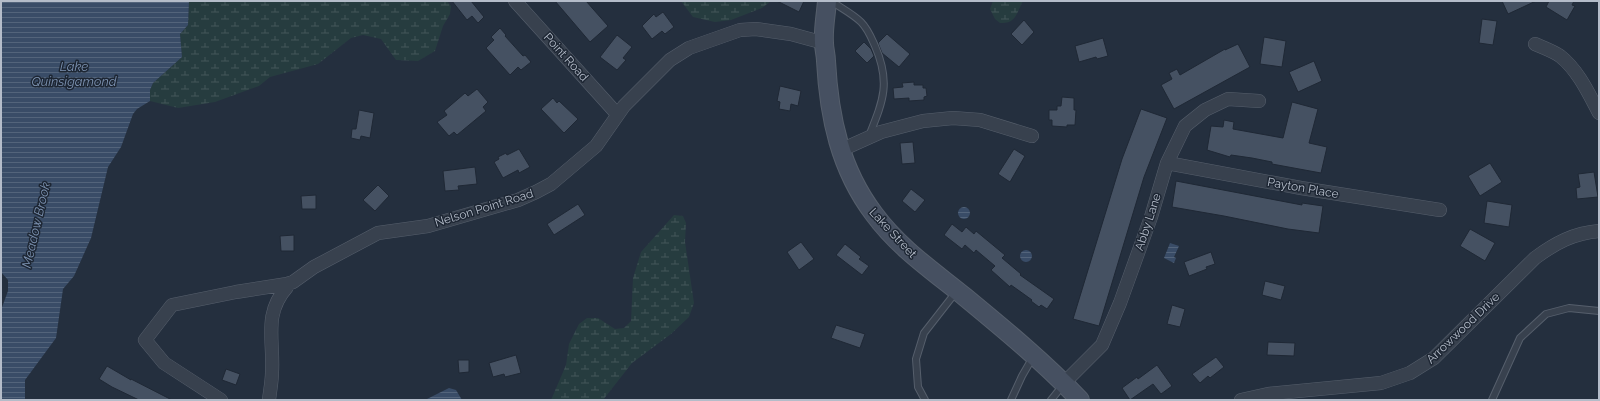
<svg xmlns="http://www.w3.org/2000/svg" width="1600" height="401" font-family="Raleway,sans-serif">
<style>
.wetland{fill:url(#wetland-marsh)}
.water{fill:url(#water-rules)}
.building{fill:#455162;stroke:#1f2835}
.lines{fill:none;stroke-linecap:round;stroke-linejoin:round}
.lane-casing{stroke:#565f6c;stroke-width:8}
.street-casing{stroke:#565f6c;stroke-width:14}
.secondary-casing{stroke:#565f6c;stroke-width:20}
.lane{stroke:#38414e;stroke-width:6}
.street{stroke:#38414e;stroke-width:13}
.secondary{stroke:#465061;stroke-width:18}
.labels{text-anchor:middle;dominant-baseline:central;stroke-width:3;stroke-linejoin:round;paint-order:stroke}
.street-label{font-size:12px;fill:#b4bcc9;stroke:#1d2633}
.water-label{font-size:13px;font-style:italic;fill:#7c92b1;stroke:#1d2633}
</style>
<defs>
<pattern id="wetland-marsh" width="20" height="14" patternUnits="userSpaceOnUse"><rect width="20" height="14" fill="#263c3f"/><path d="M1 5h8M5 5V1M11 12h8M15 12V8" fill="none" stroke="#435659"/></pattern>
<pattern id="water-rules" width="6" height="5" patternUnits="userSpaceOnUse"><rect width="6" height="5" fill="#394c67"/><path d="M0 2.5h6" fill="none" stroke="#53647b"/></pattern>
</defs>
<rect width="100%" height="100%" fill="#242f3e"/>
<path class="wetland" d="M189,1h258l4,5 -1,8 -7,12 -8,25 -17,10 -22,-1 -15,-21 -18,-4 -12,3 -33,26 -48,13 -11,9 -44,16 -37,6 -28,-7v-11l3,-7 29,-26 -2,-23 8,-9z
M681,1h90l-9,7 -31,12 -16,2 -22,-5z
M993,1h30c-7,13 -7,23 -23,22l-5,-4 -5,-10z
M674,215l9,1 3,7 -1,19 9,61 -5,14 -18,17 -39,29 -29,37h-52l15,-35 3,-21 10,-20 8,-6h11l17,11 9,-1 7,-7 2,-43 8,-26z"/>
<path class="water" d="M1,1h188l-1,24 -8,9 2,23 -29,26 -3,7v11l-13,8 -4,5 -12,33 -13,20 -17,71 -17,38 -11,13 -7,49 -31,42v20h-24v-90l7,-19v-11l-7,-8z
M958 213a6 6 0 1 1 12 0a6 6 0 1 1-12 0Z
M1170,243l9,3 -5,11 2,1 -2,5 -10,-5z
M1020 256a6 6 0 1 1 12 0a6 6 0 1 1-12 0Z
M449,388l7,2 6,10h-37z"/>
<path class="building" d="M452,1h19l13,16 -6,6 -6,-7 -5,4z
M555,1h31l22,25 -18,16z
M777,1h27l-5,11z
M1502,1h34l-28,13z
M1549,1h25l-2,4 3,1 -8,14 -21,-13z
M663,12l11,15 -9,7 -3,-3 -10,8 -10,-13 12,-12 2,3z
M1482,19l15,2 -4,24 -14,-2z
M1024,20l10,12 -12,13 -11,-11z
M500,28l6,7 -1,1 18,20 2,-1 6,7 -10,8 -3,-3 -8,8 -24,-27 8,-8 -3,-3z
M887,34l23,20 -11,13 -17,-14 -4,-10z
M617,35l15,12 -9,11 3,2 -9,10 -17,-13z
M1264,37l22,4 -4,26 -22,-3z
M1103,38l5,18 -11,3 -1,-2 -17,5 -4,-16z
M864,42l7,7 3,7 -7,7 -12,-12z
M1238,44l12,23 -76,42 -13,-24 11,-6 -3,-6 8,-4 3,6 45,-26v1z
M1314,61l8,20 -24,11 -9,-20z
M914,82v3h9v3h3l1,8 -3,1v3l-15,1v-3l-15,1 -1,-11 10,-1 -1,-4z
M780,86l21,5 -3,15 -7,-2 -1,7 -11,-2 1,-7 -3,-1z
M477,89l11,13 -5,5 3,4 -29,24 -3,-3 -5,4 -12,-14 10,-7 -3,-4 21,-18 3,3z
M1062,97l12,1v12h2l-1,15h-8v2l-15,-1v-6h-3v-10h8v-4h4z
M553,98l4,5 2,-2 19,18 -14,14 -23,-24z
M1292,102l26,7 -9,34 18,4 -6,26 -49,-9v-2l-20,-4 -21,-3 -1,2 -23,-7 4,-24 12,1 1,-7 10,2 -1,7 50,9z
M1141,109l26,9 -23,59 -45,149 -26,-7 49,-160z
M359,110l15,3 -4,25 -9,-2 -1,4 -9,-2 1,-9h4z
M913,142l2,21 -13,1 -2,-21z
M519,149l11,18 -11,6 -1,-3 -15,8 -9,-16 5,-3 -1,-2 8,-4 1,2z
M1014,149l11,7 -15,26 -12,-8z
M1490,163l12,19 -22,14 -12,-20z
M475,167l2,17 -19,2 1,4 -14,1 -2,-20z
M1594,172l4,25 -21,2 -1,-11 4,-1 -2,-13z
M1176,181l126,24v-2l21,3 -4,27 -31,-4 -64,-13 -52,-9z
M378,185l11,11 -14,15 -12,-11z
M911,189l14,11 -10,12 -13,-11z
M316,195v14h-14l-1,-13z
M1487,201l25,4 -3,22 -25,-4z
M578,204l7,11 -31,20 -7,-11z
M952,224l10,8 4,-5 8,7 2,-3 29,24 -3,3 19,16 -1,1 34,24 -7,10 -6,-4 -2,2 -8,-6 1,-1 -21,-15 -1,2 -19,-17 4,-4 -19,-16 -2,3 -9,-8 -3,4 -18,-14z
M1470,229l25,14 -10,18 -25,-15z
M294,235v16h-13l-1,-15z
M801,242l13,17 -15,11 -12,-18z
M845,244l16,13 -2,2 10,7 -7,9 -26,-20z
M1211,252l4,12 -9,3 1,2 -18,7 -5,-14z
M1265,281l20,5 -4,14 -19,-5z
M1172,305l13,4 -5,18 -13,-3z
M836,325l29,9 -5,14 -29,-10z
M1268,342l27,1 -1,13 -27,-1z
M516,355l5,18 -16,4 -1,-3 -11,3 -4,-14z
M1216,357l8,10 -14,11 -2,-2 -8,7 -8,-9z
M458,360h11v12l-10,1z
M1157,365l15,21 -11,8 -8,-10 -23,16 -8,-12 15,-11 1,2z
M107,366l24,14v-1l41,21h-33l-27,-13 -13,-8z
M226,369l14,5 -4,11 -14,-5z"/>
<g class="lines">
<g class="lane-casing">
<path id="lane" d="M831,1c10,7 22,13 30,21 7,7 10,15 14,24 16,37 8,55 -6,90
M925,400l-7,-13 -2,-28 8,-26 32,-41
M1011,400l11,-24 11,-19
M1051,400l12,-15
M1492,400l28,-62 26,-24 23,-6 30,3"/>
</g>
<g class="street-casing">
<path id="street" d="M515,1l102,113
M1535,44c9,4 18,7 25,12 18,14 29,38 39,57
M841,150l40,-18 42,-11 30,-3 27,2 52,16
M1167,163l134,25 139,22
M287,284l6,-2 21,-15 64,-34 50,-7 90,-26 18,-8 15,-8 45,-38 28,-40 46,-46 19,-12 51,-18 16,-1 35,5 33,9
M1064,383l38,-38 18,-42 31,-86 16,-54 18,-37 20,-16 23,-11 31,2
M221,400l-57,-37 -19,-23 27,-35 64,-13 51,-8v3c-24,27 -13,53 -15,85 0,9 -2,19 -3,28
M1241,400l27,-6 113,-11 29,-10 24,-15 101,-100c20,-15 39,-25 64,-27"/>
</g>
<g class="secondary-casing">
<path id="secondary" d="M827,1c-1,14 -4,28 -3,42 0,6 2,12 2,18 3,56 14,108 48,153 25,34 59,57 91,83 40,33 80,66 115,103"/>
</g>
<use href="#lane" class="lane"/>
<use href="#street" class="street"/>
<use href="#secondary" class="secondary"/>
</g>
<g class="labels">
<g class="street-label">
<text transform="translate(566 57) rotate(48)">Point Road</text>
<text transform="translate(1303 188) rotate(10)">Payton Place</text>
<text transform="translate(484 208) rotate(-17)">Nelson Point Road</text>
<text transform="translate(1148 222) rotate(-72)">Abby Lane</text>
<text transform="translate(893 233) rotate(47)">Lake Street</text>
<text transform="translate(1463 328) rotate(-44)">Arrowwood Drive</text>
</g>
<g class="water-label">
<text x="74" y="66">Lake<tspan x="74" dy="15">Quinsigamond</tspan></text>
<text transform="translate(36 225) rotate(-77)">Meadow Brook</text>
</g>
</g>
<rect width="1600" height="401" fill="none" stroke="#b4bcc9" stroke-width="4"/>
</svg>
